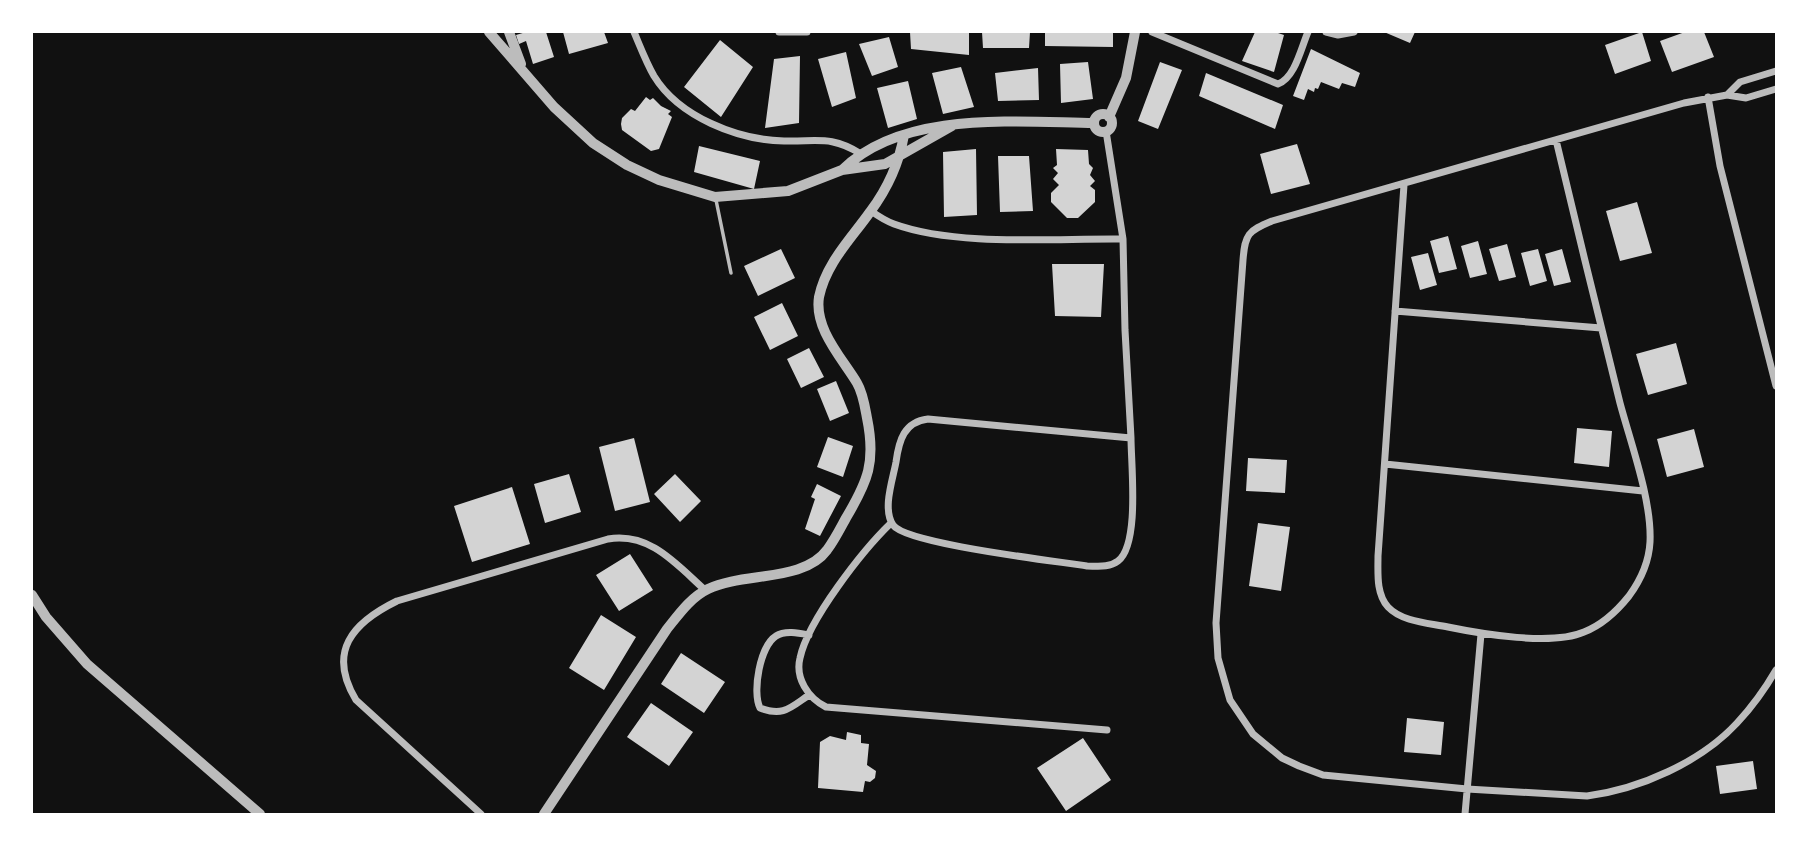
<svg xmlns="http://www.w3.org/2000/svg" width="1808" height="846" font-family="'Space Grotesk',sans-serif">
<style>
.building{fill:#d3d3d3}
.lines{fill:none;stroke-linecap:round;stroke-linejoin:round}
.service{stroke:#bcbcbc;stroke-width:3.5}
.minor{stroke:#bcbcbc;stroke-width:7}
.tertiary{stroke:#bcbcbc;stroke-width:10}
</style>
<rect width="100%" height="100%" fill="#111"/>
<path class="building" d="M526,32h20l8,25 -21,7 -7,-23 -7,3 -3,-9z
M563,32h41l4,11 -39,11z
M910,32h59v23l-58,-6z
M982,32h48l-1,16h-46z
M1045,32h68v15l-68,-1z
M1255,32h20l9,3 -10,37 -32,-11z
M1384,32h31l-5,11z
M1642,32l9,29 -36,13 -10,-29z
M1685,32h19l10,25 -42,15 -12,-31z
M889,37l9,30 -26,9 -13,-32z
M720,40l33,27 -32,50 -37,-30z
M1311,49l49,24 -5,14 -13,-4 -3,6 -18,-7 -3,7 -3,-1 -1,4 -6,-3 -4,11 -11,-4z
M846,52l10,46 -24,9 -14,-48z
M800,56l-1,67 -34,5 9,-69z
M1088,62l5,37 -32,4 -1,-39z
M1160,62l22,8 -24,59 -20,-8z
M961,67l13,40 -31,7 -11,-41z
M1038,68l1,32 -41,1 -3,-28z
M1206,73l77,32 -8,24 -76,-33z
M908,81l9,38 -29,9 -11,-40z
M646,97l4,3 3,-2 8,8 10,5 -3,3 4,3 -13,32 -8,2 -29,-21 -1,-6 1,-6 9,-9 4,2z
M1297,144l13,40 -39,10 -11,-40z
M699,146l61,15 -6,28 -60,-17z
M976,149l1,66 -33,2 -1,-65z
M1056,149l32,1 1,14 4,4 -3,7 5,6 -5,5 5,4v12l-17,16h-11l-16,-16v-9l8,-8 -6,-6 5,-6 -5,-5 4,-3z
M998,156h31l4,55 -33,1z
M1637,202l15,51 -32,8 -14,-50z
M1448,236l9,33 -18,4 -9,-32z
M1478,241l9,33 -17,4 -9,-32z
M1507,244l9,33 -17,4 -10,-32z
M781,249l14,29 -37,18 -14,-30z
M1538,249l9,32 -17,5 -9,-33z
M1562,249l9,33 -17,4 -9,-32z
M1428,253l9,32 -17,5 -9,-33z
M1052,264h52l-3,53 -46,-1z
M782,303l16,33 -28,14 -16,-33z
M1676,343l11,41 -39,11 -12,-41z
M809,348l15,29 -23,11 -14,-29z
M836,381l13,32 -19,8 -13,-32z
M1577,428l35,3 -3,36 -35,-4z
M1694,429l10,38 -37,10 -10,-38z
M828,437l25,9 -10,31 -26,-10z
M634,438l16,64 -35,9 -16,-64z
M1248,458l39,2 -2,33 -39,-2z
M569,474l12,38 -36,11 -11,-39z
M675,474l26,27 -21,21 -26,-28z
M817,484l24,12 -21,40 -15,-7 10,-30 -4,-2z
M512,487l18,57 -58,18 -18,-56z
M1258,523l32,4 -9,64 -32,-5z
M630,554l23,36 -34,21 -23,-36z
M601,615l35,22 -32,53 -35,-22z
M681,653l44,29 -21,31 -43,-29z
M651,703l42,29 -24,34 -42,-29z
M1407,718l37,4 -3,33 -37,-3z
M847,732l14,3v8l8,1 -2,21 9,6 -1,7 -5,4 -5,-1 -2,11 -45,-4 2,-46 10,-6 16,4z
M1083,738l28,42 -45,31 -29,-43z
M1753,761l4,28 -37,5 -4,-28z"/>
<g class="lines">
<path class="service" d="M716,200l15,73"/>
<path class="minor" d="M634,32c6,14 12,30 20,44 25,41 84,64 130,65 33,1 47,-6 77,13
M779,32h28
M1152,32l126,52c17,-6 23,-36 30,-52
M1326,32l12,3 16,-3
M1776,89l-30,9 -19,-3 -43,8 -412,118c-24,10 -27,13 -29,39l-27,363 2,35 12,42 23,34 29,24 17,8 24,9 144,14 120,7c53,-7 114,-34 150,-73 15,-16 28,-34 39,-53
M1727,95l13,-13 36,-11
M1708,97l12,69 56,220
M1106,131l17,108 2,91 6,108
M1404,185l-26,371c0,17 -2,38 10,51 14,15 41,16 60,20 34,7 104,19 136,5 18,-7 33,-21 45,-36 11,-15 20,-35 21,-54 2,-41 -19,-98 -30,-139 -22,-88 -43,-175 -64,-263
M871,211c7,5 15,10 23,13 63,23 162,14 229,15
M1395,311l206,17
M928,419l203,19c0,27 9,106 -13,123 -9,7 -21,5 -31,5 -31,-5 -181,-22 -194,-41 -11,-16 0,-46 3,-63 3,-22 8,-40 32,-43z
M1385,464l258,27
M891,523c-28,27 -83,97 -91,135 -5,20 8,40 26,49l281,23
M809,635c-10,-2 -24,-5 -33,1 -16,10 -24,56 -16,72 23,9 30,0 49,-13
M481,814l-125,-114c-29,-48 -4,-77 41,-99l211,-62c42,-7 68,25 97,51
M1465,814l16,-180"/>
<path class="tertiary" d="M489,32l65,75 39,36 34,22 32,15 56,17 73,-6 54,-21 43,-6 67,-38
M509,32l12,32
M1094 123a9 9 0 1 1 18 0a9 9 0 1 1-18 0Z
M1109,117l17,-39 9,-46
M842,170c61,-60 173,-48 252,-47
M32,595l14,22 41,47 173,150
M544,814l123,-185c12,-15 24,-32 41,-40 35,-17 96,-7 119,-39 7,-9 13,-21 19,-32 22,-37 30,-56 21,-100 -2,-11 -4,-25 -10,-35 -15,-25 -43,-54 -38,-86 7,-34 32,-58 51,-85 18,-24 29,-48 34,-77"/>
</g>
<rect width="1808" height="846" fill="none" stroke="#ffffff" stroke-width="66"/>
</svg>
